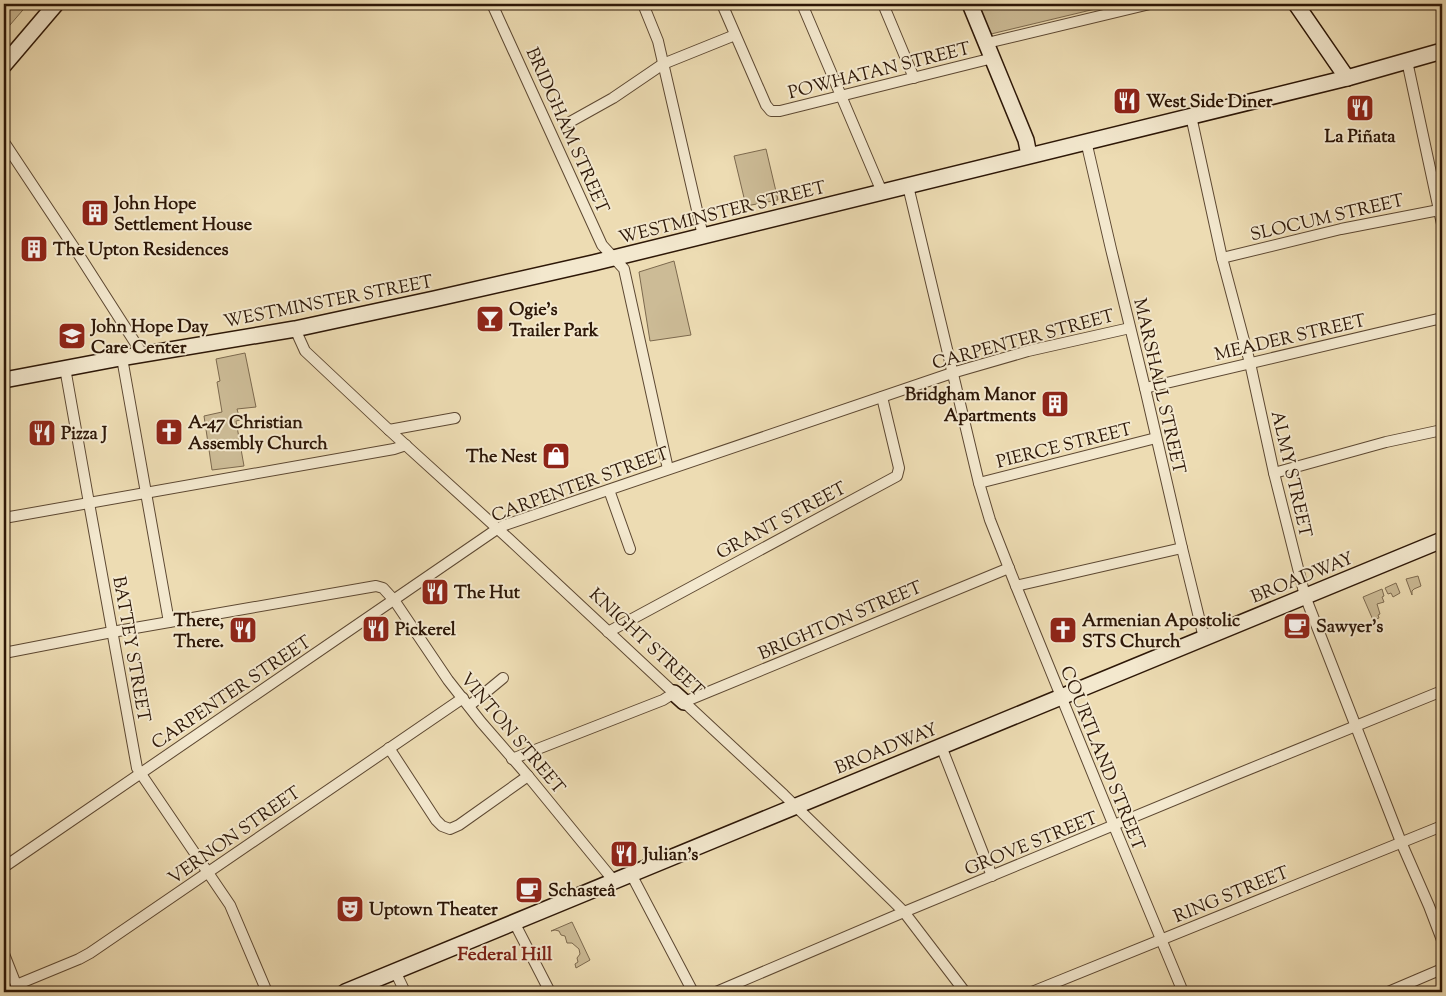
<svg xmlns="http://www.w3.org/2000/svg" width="1446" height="996" viewBox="0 0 1446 996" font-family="'Sorts Mill Goudy',serif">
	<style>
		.green { fill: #ccbb96; stroke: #7c694e }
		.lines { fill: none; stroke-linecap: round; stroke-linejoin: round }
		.street-casing { stroke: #5d4832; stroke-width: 12 }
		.secondary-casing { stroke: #2d1707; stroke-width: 18 }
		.street { stroke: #f3e8ce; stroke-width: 10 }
		.secondary { stroke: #f3e8ce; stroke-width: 15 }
		.labels { text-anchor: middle; stroke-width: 4; stroke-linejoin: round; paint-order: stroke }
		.street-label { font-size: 18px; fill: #2d1707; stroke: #f3e8ce }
		.poi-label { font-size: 18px; font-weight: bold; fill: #2d1707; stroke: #f3e8ce; text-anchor: start }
		.neighbourhood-label { font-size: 19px; font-weight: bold; fill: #7a1f14; stroke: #f3e8ce }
	</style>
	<rect width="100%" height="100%" fill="#eddcb3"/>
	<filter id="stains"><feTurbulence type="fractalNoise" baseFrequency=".004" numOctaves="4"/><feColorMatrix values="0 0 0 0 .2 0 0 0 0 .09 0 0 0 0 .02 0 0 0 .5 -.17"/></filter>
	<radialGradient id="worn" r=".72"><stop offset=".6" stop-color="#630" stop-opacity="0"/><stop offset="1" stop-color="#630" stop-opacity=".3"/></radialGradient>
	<g class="green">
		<path d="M4 4H28L4 32Z"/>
		<path d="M978 4H1116L991 34Z"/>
		<path d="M766 149 778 200 746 206 734 156Z"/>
		<path d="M674 261 691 335 650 341 639 272Z"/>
		<path d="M245 353 256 407 237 409 240 420 236 421 244 466 212 470 204 416 222 412 217 382 220 381 216 359Z"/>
		<path d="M1418 576 1421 586 1414 589 1412 591V595L1406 579Z"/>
		<path d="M1396 583 1400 593 1393 597 1391 593 1388 594 1385 588Z"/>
		<path d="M1382 589 1384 596 1382 597 1384 602 1377 604 1380 614 1378 615 1379 618 1373 620 1363 597Z"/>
		<path d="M572 922 590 960 576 968 575 964 578 962 577 958 580 954 579 949 572 943H567L565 936 561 935 559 931 555 930 551 931Z"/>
	</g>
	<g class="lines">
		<defs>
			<g id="street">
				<path d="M492 4 602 245 624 269 668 469"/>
				<path d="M643 4 658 41 703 236"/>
				<path d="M722 4 766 105 771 111H780L993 58"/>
				<path d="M802 4 882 192"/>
				<path d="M883 4 914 78"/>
				<path d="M987 43 1150 4"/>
				<path d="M1407 61 1442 224"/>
				<path d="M1191 116 1222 258 1250 363 1274 473 1305 596 1401 842 1429 906 1442 940"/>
				<path d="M570 122 613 98 663 64 735 35"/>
				<path d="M1086 141 1111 249 1145 388 1182 548 1204 638"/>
				<path d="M4 142 79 255 143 355"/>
				<path d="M908 186 979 483 990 520 1016 586 1114 826 1183 992"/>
				<path d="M1222 258 1341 229 1439 210"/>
				<path d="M295 329 305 351 389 430 509 539 674 693 663 700 512 759"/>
				<path d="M122 358 169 622"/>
				<path d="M65 368 89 503 137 768 230 905 267 992"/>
				<path d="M1145 388 1442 318"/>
				<path d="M389 430 455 418"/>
				<path d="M1274 473 1386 442 1442 430"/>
				<path d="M979 483 1156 438"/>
				<path d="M609 490 630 549"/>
				<path d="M4 518 394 449 406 445"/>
				<path d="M1016 586 1182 548"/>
				<path d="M608 632 897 476 899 468 882 397"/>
				<path d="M4 653 112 632 376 586 383 588 394 600 448 680 481 722 528 776 614 881"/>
				<path d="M469 706 503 678"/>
				<path d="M941 746 992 876"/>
				<path d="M389 748 436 820 442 826 450 829 459 825 528 776"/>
				<path d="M4 867 497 529 505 525 952 373 1028 351 1130 328"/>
				<path d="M631 874 693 992"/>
				<path d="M514 922 550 992"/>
				<path d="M4 954 19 992"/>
				<path d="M395 971 405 992"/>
				<path d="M16 985 79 959 90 953 463 698"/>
				<path d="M716 992 904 912 1230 777 1442 691"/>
				<path d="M965 992 904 912 894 902 784 795 684 702 1009 568"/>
				<path d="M1032 992 1442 826"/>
				<path d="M1388 992 1442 969"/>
			</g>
			<g id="secondary">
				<path d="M970 4 1026 140 1029 155"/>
				<path d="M1296 4 1347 78"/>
				<path d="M4 65 56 4"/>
				<path d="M4 380 115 359 295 329 434 299 593 263 1347 78 1442 51"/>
				<path d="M674 693 684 702"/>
				<path d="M345 992 1442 540"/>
			</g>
		</defs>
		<use href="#street" class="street-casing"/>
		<use href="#secondary" class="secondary-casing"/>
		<use href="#street" class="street"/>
		<use href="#secondary" class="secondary"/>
	</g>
	<defs>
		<symbol id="restaurant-square" viewBox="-11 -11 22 22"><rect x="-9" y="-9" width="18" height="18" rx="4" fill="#8f2418" stroke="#f3e8ce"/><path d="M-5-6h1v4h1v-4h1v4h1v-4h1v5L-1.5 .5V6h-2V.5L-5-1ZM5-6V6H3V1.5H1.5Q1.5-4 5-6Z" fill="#fff"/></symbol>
		<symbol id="building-square" viewBox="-11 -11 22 22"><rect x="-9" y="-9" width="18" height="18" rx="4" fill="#8f2418" stroke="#f3e8ce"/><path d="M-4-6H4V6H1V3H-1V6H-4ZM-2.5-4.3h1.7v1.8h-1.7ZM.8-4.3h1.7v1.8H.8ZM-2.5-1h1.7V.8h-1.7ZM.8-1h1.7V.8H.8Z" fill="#fff"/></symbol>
		<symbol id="bar-square" viewBox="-11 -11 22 22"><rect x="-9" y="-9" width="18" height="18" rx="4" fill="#8f2418" stroke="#f3e8ce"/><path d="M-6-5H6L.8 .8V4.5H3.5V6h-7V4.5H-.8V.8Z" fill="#fff"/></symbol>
		<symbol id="school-square" viewBox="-11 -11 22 22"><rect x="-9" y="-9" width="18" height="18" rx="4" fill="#8f2418" stroke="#f3e8ce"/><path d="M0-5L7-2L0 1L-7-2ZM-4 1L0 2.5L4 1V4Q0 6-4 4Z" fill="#fff"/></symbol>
		<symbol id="church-square" viewBox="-11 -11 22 22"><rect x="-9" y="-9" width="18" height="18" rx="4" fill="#8f2418" stroke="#f3e8ce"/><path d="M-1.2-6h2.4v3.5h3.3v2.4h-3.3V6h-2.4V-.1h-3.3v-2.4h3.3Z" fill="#fff"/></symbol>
		<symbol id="shop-square" viewBox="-11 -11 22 22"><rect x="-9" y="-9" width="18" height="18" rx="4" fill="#8f2418" stroke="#f3e8ce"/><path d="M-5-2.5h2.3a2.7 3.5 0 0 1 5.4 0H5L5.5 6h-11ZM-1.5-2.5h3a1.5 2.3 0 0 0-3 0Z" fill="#fff"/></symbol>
		<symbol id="cafe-square" viewBox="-11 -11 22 22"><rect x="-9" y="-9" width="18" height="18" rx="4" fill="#8f2418" stroke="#f3e8ce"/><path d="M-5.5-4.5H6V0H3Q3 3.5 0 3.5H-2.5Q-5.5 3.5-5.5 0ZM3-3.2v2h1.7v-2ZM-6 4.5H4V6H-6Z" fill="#fff"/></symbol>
		<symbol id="theatre-square" viewBox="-11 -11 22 22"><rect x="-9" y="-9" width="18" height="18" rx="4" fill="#8f2418" stroke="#f3e8ce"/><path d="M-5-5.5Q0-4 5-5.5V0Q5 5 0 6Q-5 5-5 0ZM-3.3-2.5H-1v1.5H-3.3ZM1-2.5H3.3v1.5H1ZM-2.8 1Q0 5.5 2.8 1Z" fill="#fff"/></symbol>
	</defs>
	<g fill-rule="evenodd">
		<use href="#restaurant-square" x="1111" y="85" width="32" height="32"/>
		<use href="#restaurant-square" x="1344" y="92" width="32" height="32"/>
		<use href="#building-square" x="79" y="197" width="32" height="32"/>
		<use href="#building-square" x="18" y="233" width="32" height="32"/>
		<use href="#bar-square" x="474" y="303" width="32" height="32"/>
		<use href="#school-square" x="56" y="320" width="32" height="32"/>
		<use href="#building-square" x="1039" y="388" width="32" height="32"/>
		<use href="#church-square" x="153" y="416" width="32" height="32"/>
		<use href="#restaurant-square" x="26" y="417" width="32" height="32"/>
		<use href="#shop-square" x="540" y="440" width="32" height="32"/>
		<use href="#restaurant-square" x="419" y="576" width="32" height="32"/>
		<use href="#cafe-square" x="1281" y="610" width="32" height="32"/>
		<use href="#restaurant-square" x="360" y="613" width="32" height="32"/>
		<use href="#restaurant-square" x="227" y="614" width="32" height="32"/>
		<use href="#church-square" x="1047" y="614" width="32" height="32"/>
		<use href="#restaurant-square" x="608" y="838" width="32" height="32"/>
		<use href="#cafe-square" x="513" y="874" width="32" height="32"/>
		<use href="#theatre-square" x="334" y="893" width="32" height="32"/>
	</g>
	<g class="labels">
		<g class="street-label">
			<text transform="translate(879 70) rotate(-14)" y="6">POWHATAN STREET</text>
			<text transform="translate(568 130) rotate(66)" y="6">BRIDGHAM STREET</text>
			<text transform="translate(722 212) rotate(-14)" y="6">WESTMINSTER STREET</text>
			<text transform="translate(1327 217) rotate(-13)" y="6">SLOCUM STREET</text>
			<text transform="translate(328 301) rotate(-11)" y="6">WESTMINSTER STREET</text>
			<text transform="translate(1290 337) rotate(-13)" y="6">MEADER STREET</text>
			<text transform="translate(1023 339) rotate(-15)" y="6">CARPENTER STREET</text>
			<text transform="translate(1160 386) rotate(77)" y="6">MARSHALL STREET</text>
			<text transform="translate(1064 445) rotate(-14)" y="6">PIERCE STREET</text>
			<text transform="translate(1292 474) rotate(77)" y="6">ALMY STREET</text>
			<text transform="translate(580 484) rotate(-20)" y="6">CARPENTER STREET</text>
			<text transform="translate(781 520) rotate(-28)" y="6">GRANT STREET</text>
			<text transform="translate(1302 577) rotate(-22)" y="6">BROADWAY</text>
			<text transform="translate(840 620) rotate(-23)" y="6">BRIGHTON STREET</text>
			<text transform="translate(647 642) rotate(43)" y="6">KNIGHT STREET</text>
			<text transform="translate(132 649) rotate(80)" y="6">BATTEY STREET</text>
			<text transform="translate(231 692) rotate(-34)" y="6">CARPENTER STREET</text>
			<text transform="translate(513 733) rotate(50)" y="6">VINTON STREET</text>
			<text transform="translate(886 748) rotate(-22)" y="6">BROADWAY</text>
			<text transform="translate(1103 758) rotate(68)" y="6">COURTLAND STREET</text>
			<text transform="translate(234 835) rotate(-35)" y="6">VERNON STREET</text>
			<text transform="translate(1031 843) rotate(-22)" y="6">GROVE STREET</text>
			<text transform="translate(1231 894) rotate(-22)" y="6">RING STREET</text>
		</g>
		<g class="poi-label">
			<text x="1146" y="107">West Side Diner</text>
			<text x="1360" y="142" text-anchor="middle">La Piñata</text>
			<text x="114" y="209">John Hope<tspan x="114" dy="21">Settlement House</tspan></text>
			<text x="53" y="255">The Upton Residences</text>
			<text x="509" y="315">Ogie’s<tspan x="509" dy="21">Trailer Park</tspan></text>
			<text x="91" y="332">John Hope Day<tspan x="91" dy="21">Care Center</tspan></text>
			<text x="1036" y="400" text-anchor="end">Bridgham Manor<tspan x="1036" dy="21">Apartments</tspan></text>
			<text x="188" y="428">A-47 Christian<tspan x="188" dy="21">Assembly Church</tspan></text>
			<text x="61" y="439">Pizza J</text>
			<text x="537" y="462" text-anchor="end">The Nest</text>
			<text x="454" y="598">The Hut</text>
			<text x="224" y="626" text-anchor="end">There,<tspan x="224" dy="21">There.</tspan></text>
			<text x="1082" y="626">Armenian Apostolic<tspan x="1082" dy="21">STS Church</tspan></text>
			<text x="1316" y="632">Sawyer’s</text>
			<text x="395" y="635">Pickerel</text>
			<text x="643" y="860">Julian’s</text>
			<text x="548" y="896">Schasteâ</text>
			<text x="369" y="915">Uptown Theater</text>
		</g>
		<g class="neighbourhood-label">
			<text x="505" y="960">Federal Hill</text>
		</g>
	</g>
	<rect width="1446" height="996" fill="none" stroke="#eddcb3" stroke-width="20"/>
	<rect x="5" y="5" width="1436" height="986" fill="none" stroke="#2d1707" stroke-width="2.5"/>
	<rect x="10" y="10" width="1426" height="976" fill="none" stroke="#2d1707"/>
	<rect width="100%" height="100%" filter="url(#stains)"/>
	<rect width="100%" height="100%" fill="url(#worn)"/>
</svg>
